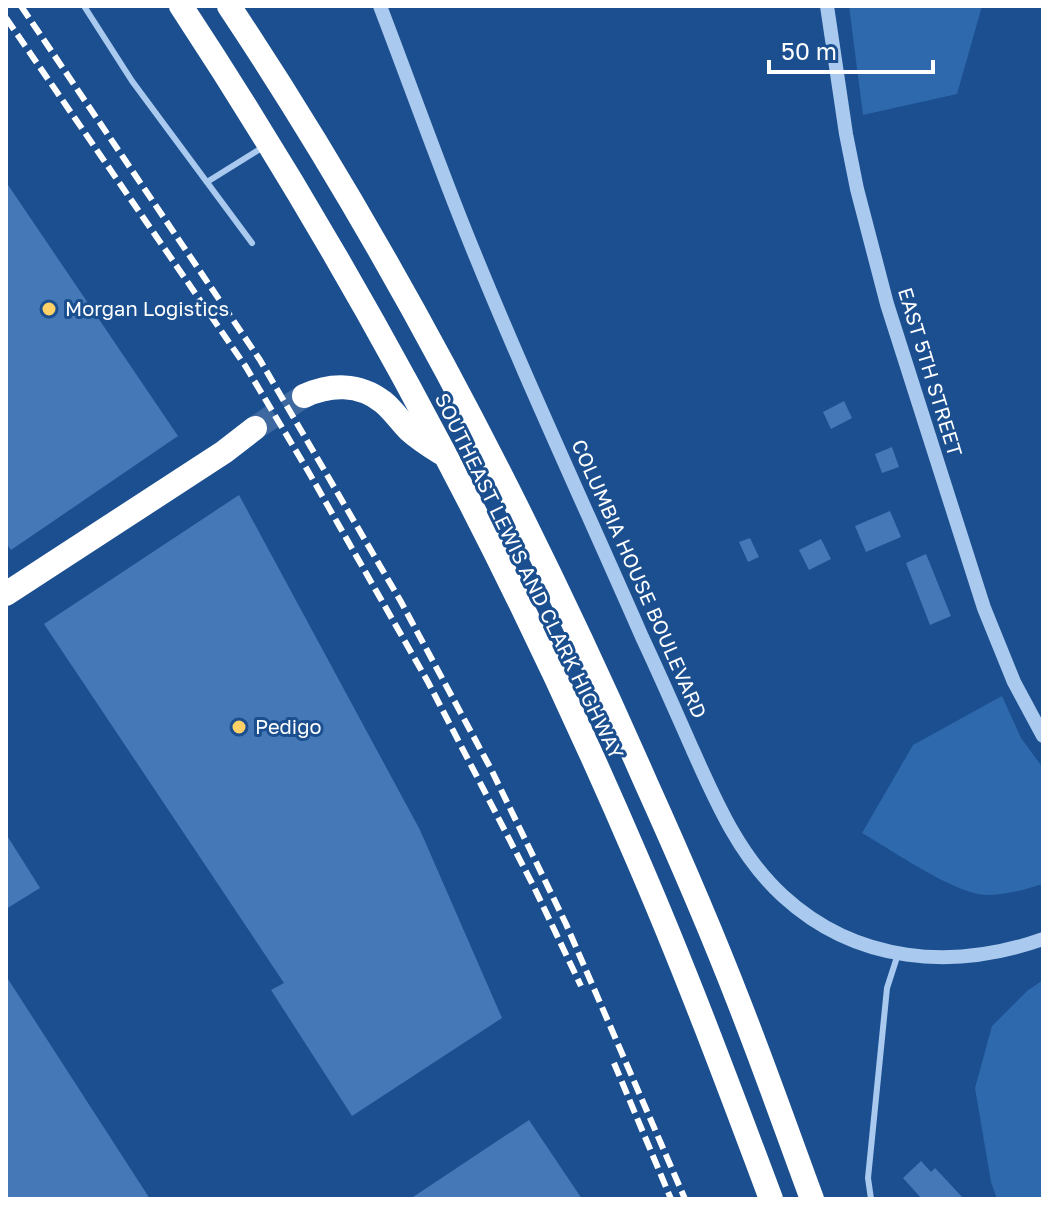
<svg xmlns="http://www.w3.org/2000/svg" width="1049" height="1205" viewBox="0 0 1049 1205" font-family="'Golos Text',sans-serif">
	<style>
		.green { fill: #2e69ad }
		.building { fill: #4478b7 }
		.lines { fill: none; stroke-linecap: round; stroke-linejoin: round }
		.motorway-tunnel { stroke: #3d69a0; stroke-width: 24; stroke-dasharray: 24 12; stroke-linecap: butt }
		.service { stroke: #a9c9ee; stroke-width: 6 }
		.tertiary { stroke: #a9c9ee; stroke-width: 14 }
		.motorway { stroke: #fff; stroke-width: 24 }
		.rail { stroke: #fff; stroke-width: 6; stroke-dasharray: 14 6; stroke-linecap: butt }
		.poi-dot { fill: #ffd166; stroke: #1b4f8f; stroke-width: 3 }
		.labels { text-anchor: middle; stroke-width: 6; stroke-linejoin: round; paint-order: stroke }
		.poi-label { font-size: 20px; fill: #fff; stroke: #1b4f8f; text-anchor: start }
		.street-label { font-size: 20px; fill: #fff; stroke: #1b4f8f }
	</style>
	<rect width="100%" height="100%" fill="#1b4f8f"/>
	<g class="green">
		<path d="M849 6H982L957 94 863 115Z"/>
		<path d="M1002 696 1021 738 1043 768V884C1024 890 1006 895 987 895 954 894 892 850 862 833L913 745Z"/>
		<path d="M1043 980V1199H997L991 1182 975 1088 992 1026 1027 991Z"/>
	</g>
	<g class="building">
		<path d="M6 182 178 436 11 550 6 543Z"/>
		<path d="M844 401 852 418 831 429 823 412Z"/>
		<path d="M892 447 899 467 882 473 875 454Z"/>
		<path d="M239 495 420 830 502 1018 352 1116 271 990 284 983 44 624Z"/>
		<path d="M890 511 901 537 866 552 855 526Z"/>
		<path d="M750 538 759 557 748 562 739 542Z"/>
		<path d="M821 539 831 559 809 570 799 550Z"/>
		<path d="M926 554 951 616 930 625 906 563Z"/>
		<path d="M6 834 40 888 6 909Z"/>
		<path d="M6 976 150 1199H6Z"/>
		<path d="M529 1120 582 1199H410Z"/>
		<path d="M921 1161 931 1172 935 1168 964 1199H922L903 1178Z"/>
	</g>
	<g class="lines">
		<path class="motorway-tunnel" d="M255 428 304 396"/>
		<g class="service">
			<path d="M84 6 132 81 252 243"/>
			<path d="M207 182 265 146"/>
			<path d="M871 1199 868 1178 887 988 898 954"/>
		</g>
		<g class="tertiary">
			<path d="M380 6C408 79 434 152 463 225 518 363 582 500 642 637 659 673 675 710 691 746 715 800 739 856 783 896 856 963 953 971 1043 939"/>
			<path d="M827 6 846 134 857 189 887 304 984 608 1014 682 1043 736"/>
		</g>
		<g class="motorway">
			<path d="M181 6C358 275 509 560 636 856 685 969 728 1084 771 1199"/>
			<path d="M229 6C392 251 528 514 646 783 679 856 711 930 740 1005 765 1069 788 1134 812 1199"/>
			<path d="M304 396C330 384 359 383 383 402 393 410 400 421 409 430 419 439 430 446 441 453"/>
			<path d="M6 594 224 452 255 428"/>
		</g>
		<g class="rail">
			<path d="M21 6 260 360 400 600 491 769 566 924 685 1199"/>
			<path d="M6 18 246 367 308 471 428 682 533 885 581 986"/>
			<path d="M614 1063 671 1199"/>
		</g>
	</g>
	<g class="poi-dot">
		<circle cx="49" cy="309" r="8"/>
		<circle cx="239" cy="727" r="8"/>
	</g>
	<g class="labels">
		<g class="poi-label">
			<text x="65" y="316">Morgan Logistics</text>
			<text x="255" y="734">Pedigo</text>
		</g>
		<g class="street-label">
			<text transform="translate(930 372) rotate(73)" y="7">EAST 5TH STREET</text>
			<text transform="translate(529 576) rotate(64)" y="7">SOUTHEAST LEWIS AND CLARK HIGHWAY</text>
			<text transform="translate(639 579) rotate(66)" y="7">COLUMBIA HOUSE BOULEVARD</text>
		</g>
	</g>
	<rect width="1049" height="1205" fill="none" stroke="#ffffff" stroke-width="16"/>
	<path d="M769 60v12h164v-12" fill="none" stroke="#ffffff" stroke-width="4"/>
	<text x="781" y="60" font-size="24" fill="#ffffff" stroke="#1b4f8f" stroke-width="6" paint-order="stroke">50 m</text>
</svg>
